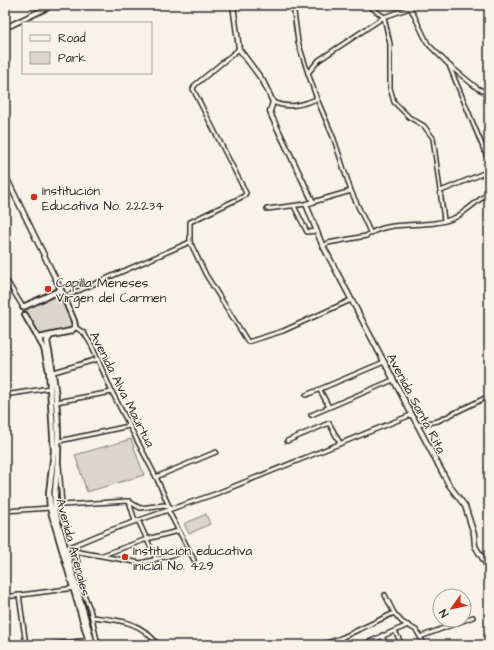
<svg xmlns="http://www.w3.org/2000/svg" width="494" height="650" viewBox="0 0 494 650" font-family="'Architects Daughter',sans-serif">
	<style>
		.green { fill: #dad6cc; stroke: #82807c }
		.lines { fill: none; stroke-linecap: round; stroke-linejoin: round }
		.minor-casing { stroke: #2b2b2b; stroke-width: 6 }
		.tertiary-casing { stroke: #2b2b2b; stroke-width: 7 }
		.secondary-casing { stroke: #2b2b2b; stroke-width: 8 }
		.minor { stroke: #f7f3e8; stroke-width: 3 }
		.tertiary { stroke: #f7f3e8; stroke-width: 4 }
		.secondary { stroke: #f7f3e8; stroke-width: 4.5 }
		.poi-dot { fill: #c8321e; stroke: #f7f3e8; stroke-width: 1.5 }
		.labels { text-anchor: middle; stroke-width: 3; stroke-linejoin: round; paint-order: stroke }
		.poi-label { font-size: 13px; fill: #2b2b2b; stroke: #f7f3e8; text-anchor: start }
		.street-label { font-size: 13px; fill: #2b2b2b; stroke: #f7f3e8 }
	</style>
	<rect width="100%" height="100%" fill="#f7f3e8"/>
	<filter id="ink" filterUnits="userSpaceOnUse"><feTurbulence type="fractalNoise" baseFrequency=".025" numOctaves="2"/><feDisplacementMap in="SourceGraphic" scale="8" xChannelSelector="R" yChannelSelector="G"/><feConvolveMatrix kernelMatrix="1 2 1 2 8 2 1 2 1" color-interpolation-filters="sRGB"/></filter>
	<g filter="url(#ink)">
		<g class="green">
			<path d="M60 294 72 322 71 328 40 335 26 312 30 307Z"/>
			<path d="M131 439 144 475 87 492 75 455Z"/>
			<path d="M206 514 210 524 189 534 184 524Z"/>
		</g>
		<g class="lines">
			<defs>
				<g id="minor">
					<path d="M293 5 298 42 308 73 317 99 334 139 351 191 370 232"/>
					<path d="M368 5 384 17 390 44V88L394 102 409 117 424 126 433 138 444 220"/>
					<path d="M409 5 428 44 449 65 489 162"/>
					<path d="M239 49 195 85 193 89 246 193 244 196 190 222V242L206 275 248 342 283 331 351 300"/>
					<path d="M450 66 477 88 489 94"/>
					<path d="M308 73 319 60 384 17 410 8"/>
					<path d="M273 102C288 109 301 105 317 99"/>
					<path d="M483 148 489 141"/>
					<path d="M441 191 489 171"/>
					<path d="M313 202 351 191"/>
					<path d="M294 206 307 232 317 231"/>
					<path d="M267 209 306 204"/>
					<path d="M323 246 328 243 366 236C391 218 426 230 454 218 463 214 480 199 489 192"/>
					<path d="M5 278 23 307"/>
					<path d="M64 297 190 242"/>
					<path d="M75 327 84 333 92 346 112 392 156 477 169 506"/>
					<path d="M54 372 98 359"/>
					<path d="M320 390 329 407"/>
					<path d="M5 395 50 388"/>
					<path d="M306 395 384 362"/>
					<path d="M56 402 112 392"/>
					<path d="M311 415 393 380"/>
					<path d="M417 425 438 421 489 396"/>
					<path d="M59 441 129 426"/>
					<path d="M287 441 329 423 340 443"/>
					<path d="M59 465 62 505"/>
					<path d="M156 477 216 452"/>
					<path d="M129 501 135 521"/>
					<path d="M168 510 194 560"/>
					<path d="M5 511 50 508 62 505 128 501 140 508 164 505 174 508 215 494 411 415"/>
					<path d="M138 520 156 559"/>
					<path d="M73 546 75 550 79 552 141 563 188 551"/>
					<path d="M65 549 108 531 174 508"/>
					<path d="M75 550 79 568 81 587 90 609 98 645"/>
					<path d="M103 555 147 539 178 531"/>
					<path d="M19 595 26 645"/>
					<path d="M385 595 394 613 402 622 416 630 425 645"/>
					<path d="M5 597 75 588"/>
					<path d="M92 617C119 620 141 621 158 645"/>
					<path d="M395 631 402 645"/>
					<path d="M382 635 386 645"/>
					<path d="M420 637 473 617"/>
					<path d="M341 638 344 645"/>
					<path d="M48 645 88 640"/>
					<path d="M321 645 341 638 394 613"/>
					<path d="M362 645 408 625"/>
				</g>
				<g id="tertiary">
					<path d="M233 5 239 49 263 81 273 102 270 111 272 117 313 202 306 204 321 242 449 485 465 506 474 534 475 546 489 569"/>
					<path d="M5 28 53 5"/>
					<path d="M5 175 61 290"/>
				</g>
				<g id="secondary">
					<path d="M23 307 61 290 74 321 75 327 71 331 39 338"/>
					<path d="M25 315 44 348 49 371 54 451 49 493 50 508 90 645"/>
					<path d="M50 336 47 341C55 378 59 416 58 454 58 474 53 493 55 512L93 645"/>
				</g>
			</defs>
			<use href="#minor" class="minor-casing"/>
			<use href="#tertiary" class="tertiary-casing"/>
			<use href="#secondary" class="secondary-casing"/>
			<use href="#minor" class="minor"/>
			<use href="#tertiary" class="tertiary"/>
			<use href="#secondary" class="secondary"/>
		</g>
	</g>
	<g class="poi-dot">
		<circle cx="34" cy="197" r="4"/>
		<circle cx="48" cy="289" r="4"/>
		<circle cx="125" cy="557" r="4"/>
	</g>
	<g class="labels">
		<g class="poi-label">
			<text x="42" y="195">Institución<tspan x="42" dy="15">Educativa No. 22234</tspan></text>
			<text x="56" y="287">Capilla Meneses<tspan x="56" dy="15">Virgen del Carmen</tspan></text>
			<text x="133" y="555">Institución educativa<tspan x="133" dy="15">inicial No. 429</tspan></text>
		</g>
		<g class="street-label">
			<text transform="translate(123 389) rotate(63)" y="5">Avenida Alva Maúrtua</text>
			<text transform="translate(417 403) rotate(62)" y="5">Avenida Santa Rita</text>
			<text transform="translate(74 547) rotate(75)" y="5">Avenida Arenales</text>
		</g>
	</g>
	<rect width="494" height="650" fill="none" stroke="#f7f3e8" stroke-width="20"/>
	<rect x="10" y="10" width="474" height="630" fill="none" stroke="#2b2b2b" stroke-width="1.5" filter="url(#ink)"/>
	<rect x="22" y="22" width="130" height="52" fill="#f7f3e8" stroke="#a5a39c"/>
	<rect x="30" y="35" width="20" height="6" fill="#f7f3e8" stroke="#a5a39c"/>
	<text x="58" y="42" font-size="12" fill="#2b2b2b">Road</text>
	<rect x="30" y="52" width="20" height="12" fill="#dad6cc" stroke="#a5a39c"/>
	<text x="58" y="62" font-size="12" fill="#2b2b2b">Park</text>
	<g transform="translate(452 608) rotate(237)"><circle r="19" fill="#f7f3e8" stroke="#a5a39c"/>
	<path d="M0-3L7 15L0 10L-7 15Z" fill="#c8321e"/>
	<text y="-6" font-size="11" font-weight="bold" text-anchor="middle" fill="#2b2b2b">N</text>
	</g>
</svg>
